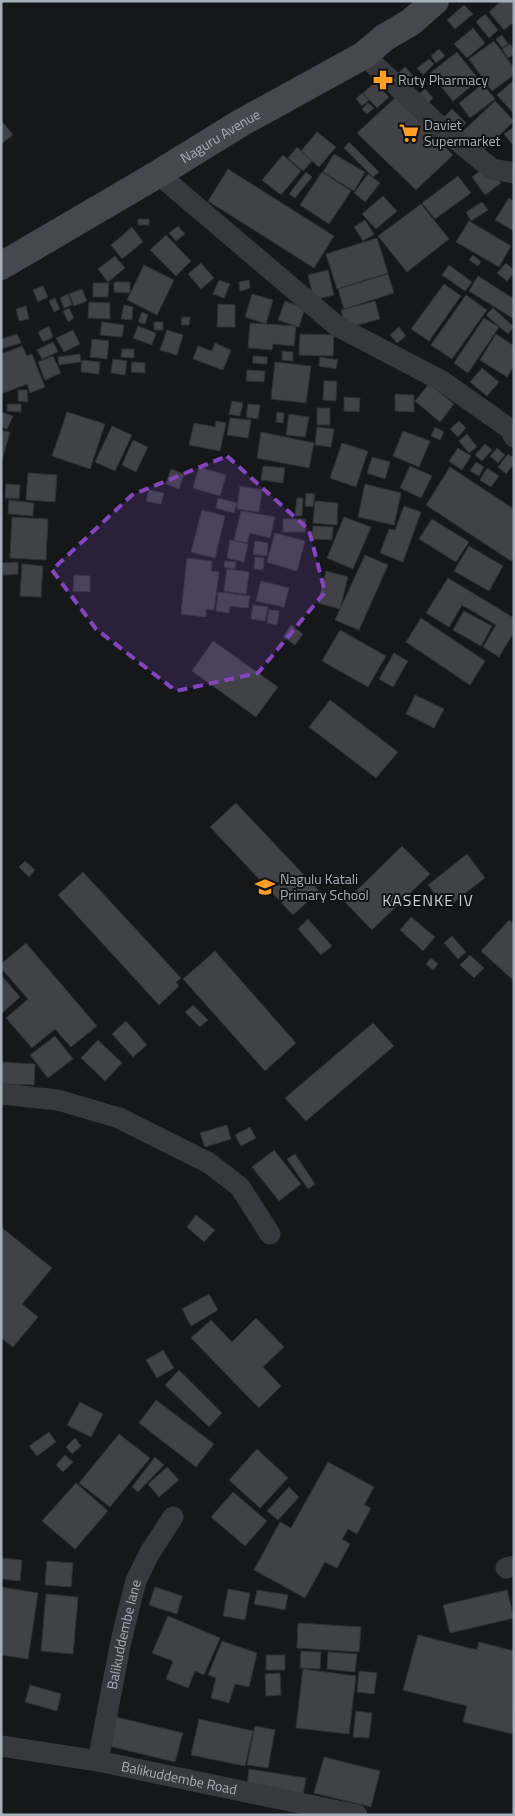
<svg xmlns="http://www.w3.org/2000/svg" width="515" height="1816" viewBox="0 0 515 1816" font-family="'Titillium Web',sans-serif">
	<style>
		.building { fill: #404246; stroke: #303135 }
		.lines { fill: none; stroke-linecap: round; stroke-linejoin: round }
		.street { stroke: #37393e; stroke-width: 21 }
		.secondary { stroke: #45484e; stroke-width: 28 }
		.marked { fill: #8446be; fill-opacity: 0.2; stroke: #8446be; stroke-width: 4; stroke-dasharray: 10 6; stroke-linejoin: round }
		.labels { text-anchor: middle; stroke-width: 4; stroke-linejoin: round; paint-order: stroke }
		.poi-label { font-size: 14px; fill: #a7afb9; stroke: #111214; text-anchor: start }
		.street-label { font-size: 14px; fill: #a7afb9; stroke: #111214 }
		.quarter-label { font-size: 16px; letter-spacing: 1px; fill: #c9cdd5; stroke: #111214 }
	</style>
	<rect width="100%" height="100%" fill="#161719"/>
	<g class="building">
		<path d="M501 1H514V22L504 30 489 12Z"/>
		<path d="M464 5 473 14 455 29 447 20Z"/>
		<path d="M485 14 498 30 489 38 476 22Z"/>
		<path d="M473 28 485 43 467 58 454 44Z"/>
		<path d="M502 35 508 44 502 48 496 39Z"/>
		<path d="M494 41 514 68V75L492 91 469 59Z"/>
		<path d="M510 44 514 49V54L508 58 502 49Z"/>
		<path d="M439 49 445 56 436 63 431 56Z"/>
		<path d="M457 52 479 80 453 101 430 73Z"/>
		<path d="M429 59 434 64 423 75 417 68Z"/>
		<path d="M405 67 417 80 407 89 395 76Z"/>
		<path d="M514 80V114L497 95Z"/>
		<path d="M375 82 389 97 377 108 363 93Z"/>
		<path d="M483 84 495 99 470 118 459 103Z"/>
		<path d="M425 89 433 98 428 103 419 94Z"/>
		<path d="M362 93 369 100 362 106 356 99Z"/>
		<path d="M396 97 453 155 416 190 357 133Z"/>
		<path d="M495 101 514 121 480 154 460 134Z"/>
		<path d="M368 103 374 108 367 114 362 109Z"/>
		<path d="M452 109 466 123 455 134 441 120Z"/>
		<path d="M1 120 13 135 1 144Z"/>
		<path d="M514 127V143L512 144 504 134Z"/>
		<path d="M317 132 336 147 319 167 301 151Z"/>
		<path d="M349 142 379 172 373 177 344 148Z"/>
		<path d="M297 147 312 161 303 171 288 158Z"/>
		<path d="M334 154 365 172 354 191 323 172Z"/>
		<path d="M283 155 301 171 281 195 262 180Z"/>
		<path d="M488 165 501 183 485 195 472 177Z"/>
		<path d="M228 169 334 236 314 268 208 201Z"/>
		<path d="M306 172 312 177 295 198 289 194Z"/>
		<path d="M322 172 351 191 329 224 300 205Z"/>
		<path d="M368 174 380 183 365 202 354 193Z"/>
		<path d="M458 176 471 193 435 219 422 203Z"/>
		<path d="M383 196 397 211 376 229 362 214Z"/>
		<path d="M509 198 514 201V231L495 220Z"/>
		<path d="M482 202 488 210 471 221 466 212Z"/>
		<path d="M421 204 449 239 407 272 378 236Z"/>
		<rect x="138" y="219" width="11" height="6"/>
		<path d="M365 220 374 234 363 241 354 227Z"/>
		<path d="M469 221 511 246 499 267 456 242Z"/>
		<path d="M178 226 185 234 176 241 169 233Z"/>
		<path d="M132 227 143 242 122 259 111 245Z"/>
		<path d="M166 235 191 261 176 276 150 250Z"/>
		<path d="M377 238 388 273 337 289 326 254Z"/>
		<path d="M473 255 481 262 478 266 469 260Z"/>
		<path d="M115 256 125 268 108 282 98 269Z"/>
		<path d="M201 263 214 278 201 289 188 274Z"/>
		<path d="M506 263 514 270V273L507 281 497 273Z"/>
		<path d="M144 265 174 280 157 315 127 300Z"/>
		<path d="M449 265 472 282 465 291 442 275Z"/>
		<path d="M328 270 334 295 314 300 308 275Z"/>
		<path d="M388 274 394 293 344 309 338 289Z"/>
		<path d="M478 276 514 299V319L469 291Z"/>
		<path d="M219 280 230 284 224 298 213 294Z"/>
		<path d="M249 280 250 288 240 291 239 282Z"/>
		<path d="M114 282H130V293L114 292Z"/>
		<path d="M93 283H109L108 297H93Z"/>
		<path d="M444 284 461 296 429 341 411 329Z"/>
		<path d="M43 286 48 297 38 302 33 290Z"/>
		<path d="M82 289 87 301 74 306 69 294Z"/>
		<path d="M68 294 72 305 64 308 60 298Z"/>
		<path d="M252 294 273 300 266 324 245 317Z"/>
		<path d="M466 295 487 310 452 359 431 345Z"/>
		<path d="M55 298 60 309 54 312 49 301Z"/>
		<path d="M285 301 305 308 299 327 278 320Z"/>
		<path d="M375 301 380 319 346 328 341 310Z"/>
		<path d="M89 302 110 303V319L88 318Z"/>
		<path d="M218 304 235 305V327H217Z"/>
		<path d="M124 305 133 307 132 320 121 319Z"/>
		<path d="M26 306 29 319 19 321 16 309Z"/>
		<path d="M69 308 74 318 68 322 63 311Z"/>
		<path d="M493 308 514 327 508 334 486 315Z"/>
		<path d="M142 312 148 315 145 324 138 322Z"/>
		<path d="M182 317H190L189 325H181Z"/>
		<path d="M484 318 499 327 468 373 454 363Z"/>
		<path d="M102 322 124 325 122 337 100 335Z"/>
		<rect x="154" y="322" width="9" height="8"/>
		<path d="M250 323 296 326 294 346 273 344 272 350 248 348Z"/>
		<path d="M49 326 53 337 43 342 38 332Z"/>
		<path d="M138 326 156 333 152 345 133 338Z"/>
		<path d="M399 327 406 336 397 343 390 335Z"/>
		<path d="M73 330 80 344 64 352 56 338Z"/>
		<path d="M167 330 183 335 177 355 160 350Z"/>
		<path d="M17 334 21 343 1 349V339Z"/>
		<path d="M300 334 334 335 333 356 299 355Z"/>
		<path d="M496 334 514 346V366L507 377 480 360Z"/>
		<path d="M92 339 109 341 107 359 90 357Z"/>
		<path d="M53 342 58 352 42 359 37 350Z"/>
		<path d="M215 343 231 350 223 370 193 359 198 346 212 351Z"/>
		<path d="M22 346 27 356 32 354 45 387 30 393 27 384 1 394V354Z"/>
		<path d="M122 349H134V358L121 357Z"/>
		<path d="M282 351 293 352V361L282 360Z"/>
		<path d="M80 354 81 362 59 365 58 357Z"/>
		<path d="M53 356 61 373 45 380 38 362Z"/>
		<path d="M253 356 267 357V364L253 363Z"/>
		<path d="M320 357 338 360 336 369 319 366Z"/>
		<path d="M113 359 127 361 125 375 111 373Z"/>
		<path d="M82 360 100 362 99 374 81 372Z"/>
		<path d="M132 362 145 363V373L131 372Z"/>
		<path d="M275 362 311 366 306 403 271 399Z"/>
		<path d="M482 368 499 382 487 396 470 382Z"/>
		<path d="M247 370 265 371 264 382 246 381Z"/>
		<path d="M324 381H337L336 401 323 400Z"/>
		<path d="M429 384 454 404 440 422 415 401Z"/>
		<path d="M18 390H27L28 402 18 401Z"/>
		<path d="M395 394 414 395V412L395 411Z"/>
		<path d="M344 397 360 398 359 412 344 411Z"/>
		<path d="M232 401 243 403 240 416 229 414Z"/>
		<path d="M7 404H21V412L7 411Z"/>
		<path d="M248 404 260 405 258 419 246 417Z"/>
		<rect x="317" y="408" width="13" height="17"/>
		<path d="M1 412 13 416 7 429 1 427Z"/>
		<path d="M67 412 105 424 90 469 52 456Z"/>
		<path d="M277 412 284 413 283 423 276 422Z"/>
		<path d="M289 414 309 417 305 437 286 435Z"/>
		<path d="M230 418 251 420 248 438 227 435Z"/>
		<path d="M216 421 226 423 220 451 189 445 194 423 215 427Z"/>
		<path d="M459 421 466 428 458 437 450 429Z"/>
		<path d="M112 426 132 435 115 471 95 462Z"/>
		<path d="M317 427 334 429 331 447 315 445Z"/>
		<path d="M435 427 444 432 440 440 431 436Z"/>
		<path d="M1 430 10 432 1 464Z"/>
		<path d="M403 431 430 441 419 467 393 456Z"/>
		<path d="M261 432 314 443 309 468 257 458Z"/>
		<path d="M467 434 477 447 469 453 459 441Z"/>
		<path d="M133 440 148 447 136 472 122 465Z"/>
		<path d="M342 443 368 451 356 487 330 478Z"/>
		<path d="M485 444 492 450 482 461 475 455Z"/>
		<path d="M458 448 471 456 462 470 449 461Z"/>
		<path d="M497 448 505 455 498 463 490 456Z"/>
		<path d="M508 454 514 458V464L506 474 498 467Z"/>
		<path d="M372 457 390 462 385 479 367 473Z"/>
		<path d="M476 462 484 467 479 476 470 471Z"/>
		<path d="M263 466 285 468 283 483 261 480Z"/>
		<path d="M410 466 432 476 421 498 400 488Z"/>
		<path d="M199 467 226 475 220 496 193 488Z"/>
		<path d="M450 467 514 509V556L511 561 426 505Z"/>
		<path d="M487 468 499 476 491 487 480 480Z"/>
		<path d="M171 469 184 474 179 489 166 484Z"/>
		<path d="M28 473 57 475 55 502 26 500Z"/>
		<path d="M6 484 20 485 19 499 5 498Z"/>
		<path d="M365 484 401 493 394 525 358 517Z"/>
		<path d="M240 486 262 490 259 512 237 509Z"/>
		<path d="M149 490 164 493 161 504 146 501Z"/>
		<path d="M306 493 315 494 313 507 305 506Z"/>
		<path d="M218 498 237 503 234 513 216 508Z"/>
		<path d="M297 498H303L302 516H295Z"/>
		<path d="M9 500 34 503 33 516 8 514Z"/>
		<path d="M315 501 338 503 337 525 313 523Z"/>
		<path d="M404 506 421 512 403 562 380 553 389 529 395 530Z"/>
		<path d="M202 510 225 516 215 558 191 552Z"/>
		<path d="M241 511 275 517 270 538 250 533 247 543 234 540Z"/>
		<path d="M12 517 48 519 46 560 10 558Z"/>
		<path d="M344 517 371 527 353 569 327 558Z"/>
		<path d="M283 519H306L305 532H283Z"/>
		<path d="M432 519 469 542 456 562 419 539Z"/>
		<path d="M313 526 333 527 332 540 312 539Z"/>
		<path d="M275 533 305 541 297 571 267 562Z"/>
		<path d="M230 540 248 544 244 562 227 558Z"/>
		<path d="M255 541 268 543 267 556 253 554Z"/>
		<path d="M469 546 503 566 489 591 454 571Z"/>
		<path d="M365 555 388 565 359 630 335 620Z"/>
		<path d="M255 557 264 558 263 570 254 569Z"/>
		<path d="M187 558 212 561 211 571 219 572 214 610 206 609V617L181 614Z"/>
		<path d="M225 561 236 562 235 569 224 567Z"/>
		<path d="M18 562V574L3 575 2 563Z"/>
		<path d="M22 564 43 566 41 597 20 596Z"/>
		<path d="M227 569 249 572 246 594 224 591Z"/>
		<path d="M326 571 348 577 340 609 318 603Z"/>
		<path d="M74 575 90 576V592L73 591Z"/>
		<path d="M448 578 514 618V632L499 657 483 647 496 625 462 605 449 627 426 613Z"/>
		<path d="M261 581 289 588 284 607 256 601Z"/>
		<path d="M218 592 250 596 248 608 230 606 229 613 216 611Z"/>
		<path d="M253 605 268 607 265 621 251 619Z"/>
		<path d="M269 610 279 611 277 625 267 623Z"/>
		<path d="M464 611 492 626 481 646 453 630Z"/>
		<path d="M421 618 485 661 470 685 406 642Z"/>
		<path d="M291 625 303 634 295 645 283 637Z"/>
		<path d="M340 630 386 656 368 687 322 661Z"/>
		<path d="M213 641 278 687 256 717 192 671Z"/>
		<path d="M394 653 408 661 393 687 379 679Z"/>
		<path d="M415 695 444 709 434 728 406 714Z"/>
		<path d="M330 700 398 752 376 778 309 727Z"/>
		<path d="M236 803 319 891 293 915 210 827Z"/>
		<path d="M402 846 430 874 372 930 345 902Z"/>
		<path d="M467 854 485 878 446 908 428 885Z"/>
		<path d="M25 861 35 870 29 877 19 867Z"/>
		<path d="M83 872 181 978 176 982 179 986 159 1005 58 895Z"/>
		<path d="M411 917 435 937 423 951 400 930Z"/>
		<path d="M308 919 332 946 321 955 298 929Z"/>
		<path d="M509 920 514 924V981L481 951Z"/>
		<path d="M452 936 466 952 458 959 444 943Z"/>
		<path d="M26 943 97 1026 71 1047 55 1029 32 1048 6 1018 28 999 1 968V964Z"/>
		<path d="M215 951 296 1043 265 1071 183 979Z"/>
		<path d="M470 955 484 968 474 978 460 965Z"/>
		<path d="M431 958 438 964 433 970 426 964Z"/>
		<path d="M1 975 20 997 1 1014Z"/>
		<path d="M193 1005 208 1020 200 1027 185 1012Z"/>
		<path d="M126 1021 147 1045 133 1057 112 1034Z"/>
		<path d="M373 1023 394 1046 306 1121 285 1098Z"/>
		<path d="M55 1036 73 1059 48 1078 30 1055Z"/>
		<path d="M98 1040 122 1063 105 1081 81 1058Z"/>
		<path d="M1 1062 35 1064 34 1085 1 1084Z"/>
		<path d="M227 1125 231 1139 205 1147 200 1133Z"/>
		<path d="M250 1127 256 1138 241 1146 235 1135Z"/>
		<path d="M274 1150 301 1184 279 1201 252 1167Z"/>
		<path d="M295 1154 315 1184 308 1189 287 1159Z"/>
		<path d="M196 1215 215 1230 204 1242 187 1227Z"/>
		<path d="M1 1227 52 1268 22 1304 38 1317 13 1347 1 1338Z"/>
		<path d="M209 1294 218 1310 191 1326 182 1309Z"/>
		<path d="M256 1318 284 1347 263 1367 281 1386 259 1408 191 1338 211 1320 232 1342Z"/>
		<path d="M163 1350 174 1368 157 1378 146 1360Z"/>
		<path d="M179 1370 222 1413 209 1427 165 1385Z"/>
		<path d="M156 1400 214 1444 196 1467 139 1423Z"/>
		<path d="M80 1402 103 1414 91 1437 67 1425Z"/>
		<path d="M49 1432 56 1442 37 1456 29 1446Z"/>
		<path d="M119 1434 150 1458 110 1507 79 1483Z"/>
		<path d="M75 1438 81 1446 72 1454 66 1447Z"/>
		<path d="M257 1449 288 1478 260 1508 229 1480Z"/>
		<path d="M65 1455 73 1462 63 1472 56 1465Z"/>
		<path d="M155 1457 164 1465 138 1492 132 1487Z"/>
		<path d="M328 1462 374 1487 364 1505 371 1508 357 1534 348 1529 342 1539 350 1544 337 1568 325 1562 305 1598 254 1570 280 1522 291 1528Z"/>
		<path d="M167 1467 179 1480 159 1497 148 1484Z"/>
		<path d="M76 1483 108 1511 75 1549 42 1521Z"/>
		<path d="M289 1487 299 1497 278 1520 267 1511Z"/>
		<path d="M233 1492 267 1521 245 1546 211 1517Z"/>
		<path d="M1 1558 22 1560 20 1581 1 1579Z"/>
		<path d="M47 1561 73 1563 71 1587 45 1585Z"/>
		<path d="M1 1587 38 1593 28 1659 1 1655Z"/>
		<path d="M155 1587 182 1596 177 1614 149 1605Z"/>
		<path d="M228 1589 250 1593 245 1620 223 1616Z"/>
		<path d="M257 1590 288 1595 285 1610 254 1604Z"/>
		<path d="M507 1590 514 1618 450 1633 443 1605Z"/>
		<path d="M46 1594 78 1597 73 1654 41 1651Z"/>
		<path d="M168 1616 220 1638 204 1675 195 1671 188 1688 166 1679 173 1661 152 1653Z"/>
		<path d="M298 1623 361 1627 359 1652 297 1648Z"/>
		<path d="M418 1635 477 1650 479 1642 514 1651 513 1734 463 1722 467 1706 403 1690Z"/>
		<path d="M222 1641 257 1653 249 1687 235 1684 229 1703 211 1698 216 1678 208 1675Z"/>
		<path d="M301 1651 321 1652 320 1669 300 1668Z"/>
		<path d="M328 1652 357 1654 355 1672 327 1669Z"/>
		<rect x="266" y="1655" width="19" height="15"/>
		<path d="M303 1669 356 1676 349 1734 296 1728Z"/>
		<path d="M359 1671 377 1673 374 1694 357 1692Z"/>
		<path d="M280 1673 281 1695 266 1696 265 1674Z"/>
		<path d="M30 1685 61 1694 57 1711 25 1702Z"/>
		<path d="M356 1711 372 1713 369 1738 353 1737Z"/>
		<path d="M116 1717 183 1733 175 1762 109 1746Z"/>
		<path d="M199 1719 253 1731 245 1766 191 1755Z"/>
		<path d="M255 1726 275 1730 268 1768 247 1765Z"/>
		<path d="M324 1757 380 1771 371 1807 314 1793Z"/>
		<path d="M249 1769 306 1778 303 1796 247 1787Z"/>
	</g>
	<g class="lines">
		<g class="street">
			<path d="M364 55 437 124 492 169 514 173"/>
			<path d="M158 174 337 326 442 381 510 429 514 437"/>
			<path d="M1 1094 58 1100 119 1118 209 1163 240 1187 270 1234"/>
			<path d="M506 1568 514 1566"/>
			<path id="s1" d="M1 1746 98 1761 357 1815"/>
			<path id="s2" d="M98 1761 120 1646 131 1600 136 1581 149 1554 173 1517"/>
		</g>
		<path class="secondary" id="s3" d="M1 266 158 174 239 124 364 55 384 38 411 22 435 1"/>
	</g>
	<path class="marked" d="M227 456 309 530 325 592 258 673 176 691 96 629 52 570 132 495Z"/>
	<defs>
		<symbol id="pharmacy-bare" viewBox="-9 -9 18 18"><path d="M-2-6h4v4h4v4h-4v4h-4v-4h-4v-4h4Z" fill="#ff9f28" stroke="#111214" stroke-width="2.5" paint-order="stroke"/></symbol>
		<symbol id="supermarket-bare" viewBox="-9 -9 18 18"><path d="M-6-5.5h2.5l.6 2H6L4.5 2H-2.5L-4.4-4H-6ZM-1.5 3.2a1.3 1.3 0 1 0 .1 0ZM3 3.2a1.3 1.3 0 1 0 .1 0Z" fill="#ff9f28" stroke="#111214" stroke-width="2.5" paint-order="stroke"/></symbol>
		<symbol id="school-bare" viewBox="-9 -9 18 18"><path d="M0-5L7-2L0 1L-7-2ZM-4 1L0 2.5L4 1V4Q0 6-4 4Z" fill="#ff9f28" stroke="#111214" stroke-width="2.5" paint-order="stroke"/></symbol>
	</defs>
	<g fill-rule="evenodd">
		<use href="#pharmacy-bare" x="369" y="66" width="28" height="28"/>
		<use href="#supermarket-bare" x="395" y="119" width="28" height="28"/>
		<use href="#school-bare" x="251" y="873" width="28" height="28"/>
	</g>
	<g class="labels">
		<g class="poi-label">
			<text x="398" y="85">Ruty Pharmacy</text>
			<text x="424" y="130">Daviet<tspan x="424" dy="16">Supermarket</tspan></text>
			<text x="280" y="884">Nagulu Katali<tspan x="280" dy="16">Primary School</tspan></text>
		</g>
		<g class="street-label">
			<text dy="5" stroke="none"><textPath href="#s3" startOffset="255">Naguru Avenue</textPath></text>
			<text dy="5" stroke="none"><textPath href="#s2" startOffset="129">Balikuddembe lane</textPath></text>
			<text dy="5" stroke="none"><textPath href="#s1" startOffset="181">Balikuddembe Road</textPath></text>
		</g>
		<g class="quarter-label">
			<text x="428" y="906">KASENKE IV</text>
		</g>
	</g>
	<rect width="515" height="1816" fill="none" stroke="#a7afb9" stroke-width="5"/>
</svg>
